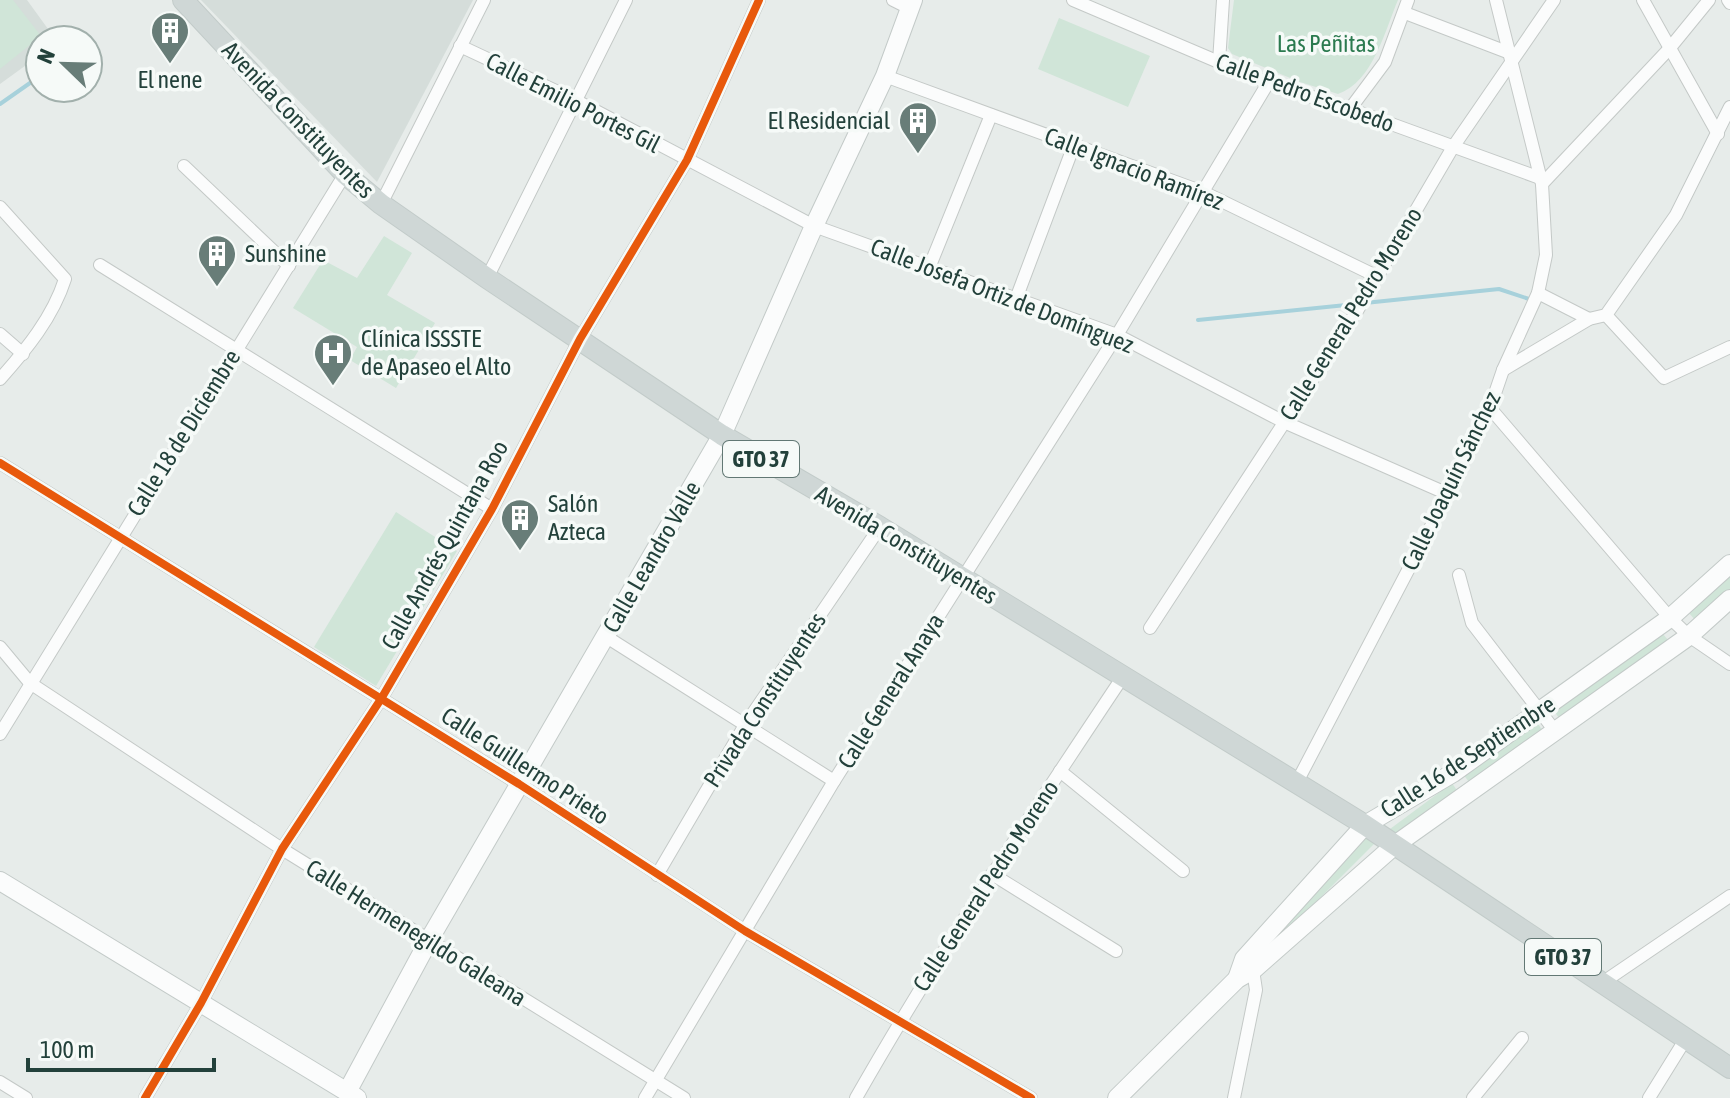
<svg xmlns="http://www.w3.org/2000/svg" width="1730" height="1098" viewBox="0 0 1730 1098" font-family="'Asap Condensed',sans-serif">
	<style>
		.built { fill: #d5ddda }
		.green { fill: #d0e5d8 }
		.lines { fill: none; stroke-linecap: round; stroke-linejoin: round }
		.stream { stroke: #a7d1db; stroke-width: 4 }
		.street-casing { stroke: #c4c9c7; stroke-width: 14 }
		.secondary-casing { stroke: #c3cac8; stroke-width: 20 }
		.primary-casing { stroke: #c2cbc9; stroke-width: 22 }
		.street { stroke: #fbfcfc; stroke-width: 12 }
		.secondary { stroke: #fbfcfc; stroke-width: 18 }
		.primary { stroke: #cfd7d6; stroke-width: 20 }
		.cycleway-casing { stroke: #f6faf8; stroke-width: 13 }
		.cycleway { stroke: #e8590c; stroke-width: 8 }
		.labels { text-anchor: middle; stroke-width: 7; stroke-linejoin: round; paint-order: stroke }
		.shield { fill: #f6faf8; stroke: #627874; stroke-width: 2 }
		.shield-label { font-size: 22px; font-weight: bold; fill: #23413b }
		.park-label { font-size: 24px; fill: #2b7a4f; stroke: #f6faf8 }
		.poi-label { font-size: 24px; fill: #23413b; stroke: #f6faf8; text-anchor: start }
		.street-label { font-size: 24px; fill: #23413b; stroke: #f6faf8 }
	</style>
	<rect width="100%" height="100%" fill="#e7ecea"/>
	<g class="built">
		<path d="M0 0H27L56 40H40V55L0 84Z"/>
		<path d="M201 0H473L377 182Z"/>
	</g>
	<g class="green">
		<path d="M0 0H13L41 36 0 69Z"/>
		<path d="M1234 0H1398C1385 30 1373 82 1338 94L1300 82 1232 54 1228 48Z"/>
		<path d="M1059 18 1150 56 1128 107 1038 69Z"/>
		<path d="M384 236 412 253 387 295 435 323 396 388 350 360 357 347 293 308 323 260 357 278Z"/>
		<path d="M396 512 457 551 376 686 314 647Z"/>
		<path d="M1730 573V591L1697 622 1688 612Z"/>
		<path d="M1661 632 1669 641 1559 718 1554 711Z"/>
		<path d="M1536 721 1543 731 1469 782 1463 774Z"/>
		<path d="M1452 783 1458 792 1397 837 1390 829Z"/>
		<path d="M1366 834 1376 842 1270 948 1267 938Z"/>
	</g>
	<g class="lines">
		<g class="stream">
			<path d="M88 41 89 40"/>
			<path d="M0 104 40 76"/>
			<path d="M1365 303 1499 289 1532 300"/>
			<path d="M1198 320 1356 304"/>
		</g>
		<defs>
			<g id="street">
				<path d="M893 0 909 8"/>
				<path d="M1073 0 1268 83 1350 109 1540 178"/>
				<path d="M1643 0 1718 134"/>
				<path d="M1728 0 1730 3"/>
				<path d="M1405 13 1507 52"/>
				<path d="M460 46 575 100 814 226 1117 335 1284 422 1448 494"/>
				<path d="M1219 62 1223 0"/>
				<path d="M885 76 1203 192 1376 276"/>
				<path d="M1350 109 1385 62 1408 0"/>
				<path d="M184 166 289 266"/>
				<path d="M1542 184 1669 49 1709 0"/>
				<path d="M381 204 484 0"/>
				<path d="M0 207 65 279C53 317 26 350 0 379"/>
				<path d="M100 265 492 509"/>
				<path d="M929 268 991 115"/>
				<path d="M487 278 626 0"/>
				<path d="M1538 293 1589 319"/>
				<path d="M1016 299 1074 145"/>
				<path d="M1606 315 1664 378 1730 347"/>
				<path d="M0 334 23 354"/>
				<path d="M1503 370 1589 319 1606 315 1676 215 1730 107"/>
				<path d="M1490 408 1670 618 1689 636 1730 664"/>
				<path d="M0 463 519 784 745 931 1031 1098"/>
				<path d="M1459 575 1472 623 1555 731"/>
				<path d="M1150 628 1357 311 1453 147 1554 0"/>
				<path d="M605 636 834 781"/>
				<path d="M0 647 30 683 282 849 684 1098"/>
				<path d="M0 734 345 174"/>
				<path d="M1060 771 1183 871"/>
				<path d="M1297 782 1448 494 1490 408 1503 370 1538 293 1546 255 1542 184 1496 0"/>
				<path d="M992 874 1116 951"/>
				<path d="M657 875 745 725 880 527"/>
				<path d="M1602 983 1730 896"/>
				<path d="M0 1082 26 1098"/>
				<path d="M145 1098 201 1003 282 849 381 699 492 509 580 339 687 160 759 0"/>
				<path d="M645 1098 834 781 1117 335 1268 83"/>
				<path d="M856 1098C938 954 1030 816 1122 678"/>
				<path d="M1234 1098 1256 990 1253 970 1249 965"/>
				<path d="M1473 1098 1522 1038"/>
				<path d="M1649 1098 1685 1040"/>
			</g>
			<g id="secondary">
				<path d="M0 881 357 1098"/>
				<path d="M1237 979 1244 959 1365 825 1453 773 1541 710 1670 618 1730 564"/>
				<path d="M347 1092 429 940 722 435 814 226 885 76 913 0"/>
				<path d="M1117 1098 1237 979 1253 970 1395 845 1689 636 1730 599"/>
			</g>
			<path id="primary" d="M183 0 345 174 381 204 487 278 722 435 880 527 1365 825 1730 1068"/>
		</defs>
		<use href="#street" class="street-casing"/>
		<use href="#secondary" class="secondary-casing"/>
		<use href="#primary" class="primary-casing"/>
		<use href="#street" class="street"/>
		<use href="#secondary" class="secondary"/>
		<use href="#primary" class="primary"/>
		<defs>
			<g id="cycleway">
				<path d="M0 463 519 784 745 931 1031 1098"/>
				<path d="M145 1098 201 1003 282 849 381 699 492 509 580 339 687 160 759 0"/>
			</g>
		</defs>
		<use href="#cycleway" class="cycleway-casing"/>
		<use href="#cycleway" class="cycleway"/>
	</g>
	<defs>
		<symbol id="building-pin" viewBox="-11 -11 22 30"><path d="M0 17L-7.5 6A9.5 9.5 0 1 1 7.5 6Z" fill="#687d78" stroke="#f6faf8"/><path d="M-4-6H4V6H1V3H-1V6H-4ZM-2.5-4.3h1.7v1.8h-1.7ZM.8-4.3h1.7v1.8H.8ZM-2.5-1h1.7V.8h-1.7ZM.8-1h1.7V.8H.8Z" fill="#fff"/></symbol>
		<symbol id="hospital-pin" viewBox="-11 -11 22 30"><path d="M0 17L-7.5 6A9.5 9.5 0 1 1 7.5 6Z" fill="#687d78" stroke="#f6faf8"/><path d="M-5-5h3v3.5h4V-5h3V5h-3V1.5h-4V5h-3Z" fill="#fff"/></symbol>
	</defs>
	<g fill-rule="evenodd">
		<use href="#building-pin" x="148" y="9" width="44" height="60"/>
		<use href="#building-pin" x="896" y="99" width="44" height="60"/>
		<use href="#building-pin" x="195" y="232" width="44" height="60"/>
		<use href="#hospital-pin" x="311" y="331" width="44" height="60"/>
		<use href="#building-pin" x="498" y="496" width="44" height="60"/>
	</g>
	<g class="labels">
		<g class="shield">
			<rect x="723" y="441" width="76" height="36" rx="6"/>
			<rect x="1525" y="939" width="76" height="36" rx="6"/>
		</g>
		<g class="shield-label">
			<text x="761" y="467">GTO 37</text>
			<text x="1563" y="965">GTO 37</text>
		</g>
		<g class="park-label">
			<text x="1326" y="52">Las Peñitas</text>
		</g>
		<g class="poi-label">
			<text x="170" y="88" text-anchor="middle">El nene</text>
			<text x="890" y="129" text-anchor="end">El Residencial</text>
			<text x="245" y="262">Sunshine</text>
			<text x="361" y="347">Clínica ISSSTE<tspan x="361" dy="28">de Apaseo el Alto</tspan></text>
			<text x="548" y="512">Salón<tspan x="548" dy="28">Azteca</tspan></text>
		</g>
		<g class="street-label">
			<text transform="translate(1305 93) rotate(20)" y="8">Calle Pedro Escobedo</text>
			<text transform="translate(573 103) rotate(27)" y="8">Calle Emilio Portes Gil</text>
			<text transform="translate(298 120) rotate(46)" y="8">Avenida Constituyentes</text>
			<text transform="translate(1134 169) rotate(21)" y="8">Calle Ignacio Ramírez</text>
			<text transform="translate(1002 296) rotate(21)" y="8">Calle Josefa Ortiz de Domínguez</text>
			<text transform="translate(1351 314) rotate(-58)" y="8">Calle General Pedro Moreno</text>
			<text transform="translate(184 433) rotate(-58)" y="8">Calle 18 de Diciembre</text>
			<text transform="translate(1451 481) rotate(-64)" y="8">Calle Joaquín Sánchez</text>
			<text transform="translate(445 545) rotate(-61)" y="8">Calle Andrés Quintana Roo</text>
			<text transform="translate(906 545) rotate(31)" y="8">Avenida Constituyentes</text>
			<text transform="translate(652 557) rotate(-60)" y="8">Calle Leandro Valle</text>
			<text transform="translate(891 691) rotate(-58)" y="8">Calle General Anaya</text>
			<text transform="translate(765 700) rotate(-57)" y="8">Privada Constituyentes</text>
			<text transform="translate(1468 757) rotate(-33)" y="8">Calle 16 de Septiembre</text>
			<text transform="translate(525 766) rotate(33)" y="8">Calle Guillermo Prieto</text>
			<text transform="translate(986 886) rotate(-57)" y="8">Calle General Pedro Moreno</text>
			<text transform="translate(416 933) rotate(32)" y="8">Calle Hermenegildo Galeana</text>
		</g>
	</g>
	<g transform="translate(64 64) rotate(293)"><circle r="38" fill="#f6faf8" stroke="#a2b0ac" stroke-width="2"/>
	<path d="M0-6L14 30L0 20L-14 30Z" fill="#687d78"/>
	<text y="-12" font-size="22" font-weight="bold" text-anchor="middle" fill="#23413b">N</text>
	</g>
	<path d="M28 1058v12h186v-12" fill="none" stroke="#23413b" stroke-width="4"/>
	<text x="40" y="1058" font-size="24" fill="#23413b" stroke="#f6faf8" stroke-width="6" paint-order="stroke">100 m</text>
</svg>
